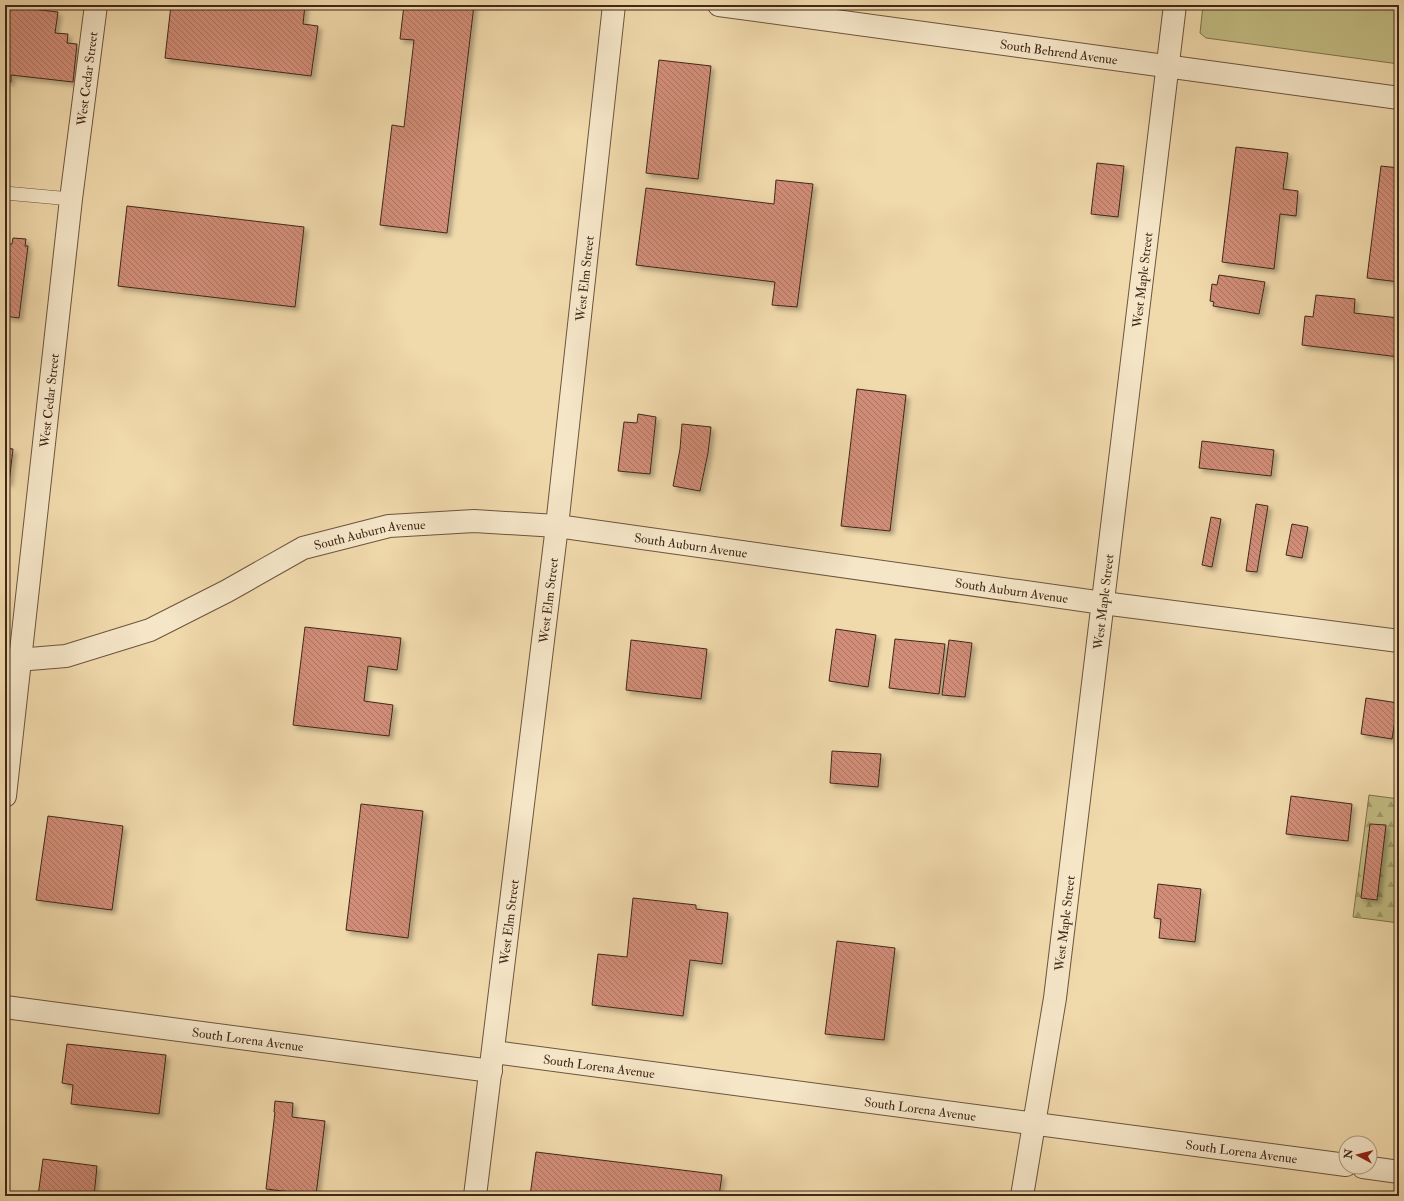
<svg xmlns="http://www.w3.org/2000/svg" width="1404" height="1201" viewBox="0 0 1404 1201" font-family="'IM FELL Double Pica',serif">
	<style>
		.green { fill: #c2bc83; stroke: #81724e }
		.forest { fill: url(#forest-firs); stroke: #81724e }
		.building { fill: url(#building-back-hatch); stroke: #402819; filter: url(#shadow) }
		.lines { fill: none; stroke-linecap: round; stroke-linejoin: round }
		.service-casing { stroke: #6c543e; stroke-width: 14 }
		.minor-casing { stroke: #6c543e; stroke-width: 24 }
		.tertiary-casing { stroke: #6c543e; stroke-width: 24 }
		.service { stroke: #f5e6c8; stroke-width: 13 }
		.minor { stroke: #f5e6c8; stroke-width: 22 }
		.tertiary { stroke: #f5e6c8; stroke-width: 22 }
		.labels { text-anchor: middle; stroke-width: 3.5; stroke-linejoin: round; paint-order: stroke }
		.street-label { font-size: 13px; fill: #402819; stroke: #f5e6c8 }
	</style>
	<defs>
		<pattern id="forest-firs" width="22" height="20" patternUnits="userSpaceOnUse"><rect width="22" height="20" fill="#c2bc83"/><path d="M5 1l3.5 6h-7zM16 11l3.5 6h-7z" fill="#9f996a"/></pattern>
		<pattern id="building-back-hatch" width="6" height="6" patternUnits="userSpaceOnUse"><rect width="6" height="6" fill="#d18d78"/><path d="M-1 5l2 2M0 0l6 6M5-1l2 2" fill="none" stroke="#ab7362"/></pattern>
		<filter id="shadow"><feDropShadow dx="3.5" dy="3.5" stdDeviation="2" flood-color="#0004"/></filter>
	</defs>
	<rect width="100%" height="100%" fill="#f0d9ab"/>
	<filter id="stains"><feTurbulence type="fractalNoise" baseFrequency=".005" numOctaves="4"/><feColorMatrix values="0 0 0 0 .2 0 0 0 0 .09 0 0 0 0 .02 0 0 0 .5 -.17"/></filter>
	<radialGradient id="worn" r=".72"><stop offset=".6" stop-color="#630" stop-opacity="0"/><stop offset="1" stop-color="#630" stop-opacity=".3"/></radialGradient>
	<path class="green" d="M1203 5H1399V64L1206 38 1200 33Z"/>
	<path class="forest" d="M1369 795 1399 799V923L1353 917Z"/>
	<g class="building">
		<path d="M171 5H305L303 24 318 26 311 76 165 58Z"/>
		<path d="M404 5H474L447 233 380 225 392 125 404 127 414 40 400 39Z"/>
		<path d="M5 6 58 12 55 33 68 34 67 43 77 44 73 82 11 75V82L5 81Z"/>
		<path d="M659 60 711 66 698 179 646 173Z"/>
		<path d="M1236 147 1288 153 1283 189 1298 191 1296 216 1280 214 1274 269 1222 262Z"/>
		<path d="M1097 163 1124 166 1118 217 1091 214Z"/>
		<path d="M1381 166 1399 168V282L1367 278Z"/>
		<path d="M776 180 813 184 797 307 772 305 775 282 636 265 646 188 774 204Z"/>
		<path d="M127 206 304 227 295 307 118 286Z"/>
		<path d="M13 238 26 239 25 246H28L19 318 5 316V244H12Z"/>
		<path d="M1219 275 1265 282 1259 314 1213 306 1214 302 1210 301 1212 284 1217 285Z"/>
		<path d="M1316 295 1355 299 1354 313 1399 318V357L1302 345 1305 316 1313 317Z"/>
		<path d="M857 389 906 395 890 531 841 526Z"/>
		<path d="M638 414 656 417 650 474 618 471 624 422 637 423Z"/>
		<path d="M682 424 711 427 708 453 700 491 673 486 680 449Z"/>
		<path d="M1202 441 1274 450 1271 476 1199 468Z"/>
		<path d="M5 448 13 449 9 483 5 482Z"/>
		<path d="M1256 504 1268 506 1257 572 1246 571Z"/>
		<path d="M1211 517 1221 519 1212 567 1202 565Z"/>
		<path d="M1292 524 1308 527 1302 558 1286 555Z"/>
		<path d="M305 627 401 638 397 670 368 666 364 701 393 705 389 736 293 725Z"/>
		<path d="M836 629 876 635 868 687 829 681Z"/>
		<path d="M895 639 945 644 939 694 889 688Z"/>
		<path d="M631 640 707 649 701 699 626 690Z"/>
		<path d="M949 640 972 643 965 697 942 695Z"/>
		<path d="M1366 698 1398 703 1392 739 1361 734Z"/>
		<path d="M832 751 881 754 878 787 830 783Z"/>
		<path d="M1291 796 1352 804 1348 841 1286 834Z"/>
		<path d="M361 804 423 811 408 938 346 930Z"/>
		<path d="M48 816 123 826 112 910 36 900Z"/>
		<path d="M1370 824 1386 825 1377 900 1361 898Z"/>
		<path d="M1158 884 1201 889 1195 942 1159 938 1161 919 1154 918Z"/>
		<path d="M633 898 696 905V909L728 913 722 964 690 960 683 1016 592 1005 598 954 627 957Z"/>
		<path d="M837 941 895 948 884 1040 825 1034Z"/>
		<path d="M67 1044 166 1055 159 1114 71 1104 73 1085 62 1083Z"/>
		<path d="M275 1101 293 1103 292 1117 325 1121 316 1195 266 1189 275 1112H274Z"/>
		<path d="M536 1152 722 1175 719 1196H530Z"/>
		<path d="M43 1159 97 1166 94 1196H38Z"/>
	</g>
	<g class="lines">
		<defs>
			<path id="service" d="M5 193 71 199"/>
			<g id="minor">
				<path id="s1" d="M5 796 71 199 96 5"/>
				<path id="s2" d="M5 1007 491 1071"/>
				<path id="s3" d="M494 1052 1346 1165"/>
				<path d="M1363 1167 1399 1172"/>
			</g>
			<g id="tertiary">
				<path id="s4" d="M719 5 1399 98"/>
				<path id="s5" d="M5 661 66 656 150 630 227 591 303 548 389 526 474 521 557 526 1103 603 1399 641"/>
				<path id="s6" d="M475 1196 557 526 614 5"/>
				<path id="s7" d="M1022 1196 1055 998 1175 5"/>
			</g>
		</defs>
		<use href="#service" class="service-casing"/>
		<use href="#minor" class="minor-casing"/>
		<use href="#tertiary" class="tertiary-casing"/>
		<use href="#service" class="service"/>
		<use href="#minor" class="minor"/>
		<use href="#tertiary" class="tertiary"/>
	</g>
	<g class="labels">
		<g class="street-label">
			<text dy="5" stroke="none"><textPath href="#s4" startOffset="343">South Behrend Avenue</textPath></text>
			<text dy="5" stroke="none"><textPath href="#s1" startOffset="722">West Cedar Street</textPath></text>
			<text dy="5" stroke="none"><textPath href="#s6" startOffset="924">West Elm Street</textPath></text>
			<text dy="5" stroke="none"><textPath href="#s7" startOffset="924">West Maple Street</textPath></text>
			<text dy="5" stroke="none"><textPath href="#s1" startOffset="398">West Cedar Street</textPath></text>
			<text dy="5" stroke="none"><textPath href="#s5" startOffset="391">South Auburn Avenue</textPath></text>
			<text dy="5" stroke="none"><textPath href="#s5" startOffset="715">South Auburn Avenue</textPath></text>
			<text dy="5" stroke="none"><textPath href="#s5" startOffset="1039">South Auburn Avenue</textPath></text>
			<text dy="5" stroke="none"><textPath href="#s6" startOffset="600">West Elm Street</textPath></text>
			<text dy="5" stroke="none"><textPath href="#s7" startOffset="600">West Maple Street</textPath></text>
			<text dy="5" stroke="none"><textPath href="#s6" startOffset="276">West Elm Street</textPath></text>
			<text dy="5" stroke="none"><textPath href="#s7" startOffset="276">West Maple Street</textPath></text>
			<text dy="5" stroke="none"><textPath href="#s2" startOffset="245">South Lorena Avenue</textPath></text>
			<text dy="5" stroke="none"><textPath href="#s3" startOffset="106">South Lorena Avenue</textPath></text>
			<text dy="5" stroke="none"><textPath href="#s3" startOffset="430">South Lorena Avenue</textPath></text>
			<text dy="5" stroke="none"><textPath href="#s3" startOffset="754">South Lorena Avenue</textPath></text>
		</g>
	</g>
	<rect width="1404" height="1201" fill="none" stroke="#f0d9ab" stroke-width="20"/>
	<rect x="6" y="6" width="1392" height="1189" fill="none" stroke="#402819" stroke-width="2"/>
	<rect x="10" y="10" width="1384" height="1181" fill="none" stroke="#402819"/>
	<g transform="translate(1358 1155) rotate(277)"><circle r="19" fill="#f5e6c8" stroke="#ad9a82"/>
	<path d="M0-3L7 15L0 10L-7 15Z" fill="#8f2418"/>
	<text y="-6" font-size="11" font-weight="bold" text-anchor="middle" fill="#402819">N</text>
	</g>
	<rect width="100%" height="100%" filter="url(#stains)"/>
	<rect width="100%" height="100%" fill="url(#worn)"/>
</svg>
